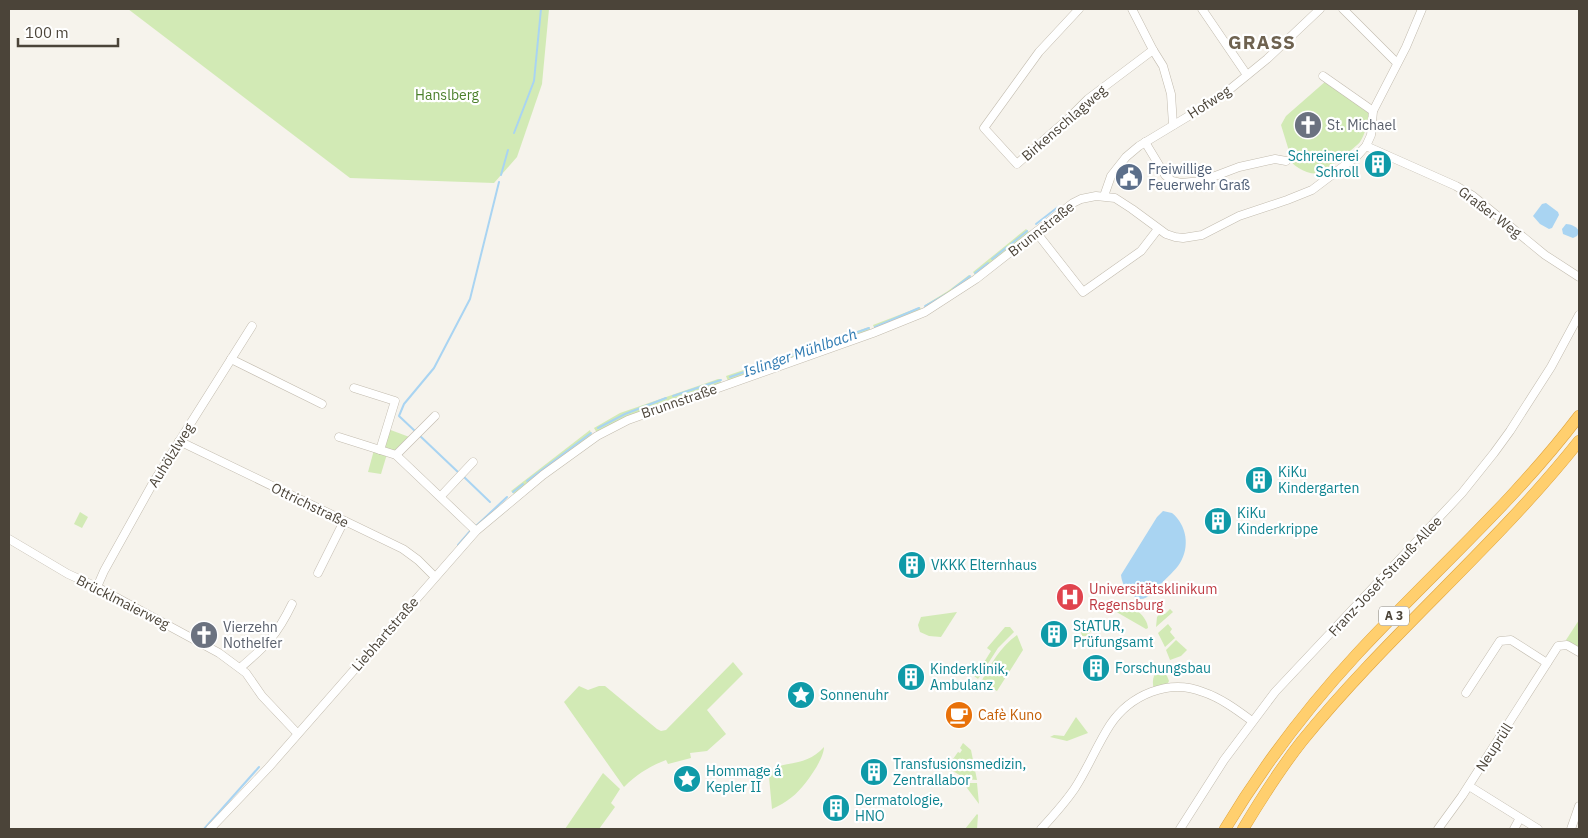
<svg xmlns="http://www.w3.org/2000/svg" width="1588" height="838" viewBox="0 0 1588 838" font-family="'IBM Plex Sans',sans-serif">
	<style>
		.green { fill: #d2eab5 }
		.water { fill: #a9d4f2 }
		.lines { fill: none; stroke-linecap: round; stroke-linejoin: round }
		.stream { stroke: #a9d4f2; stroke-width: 2 }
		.minor-casing { stroke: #c2bbae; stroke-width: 9 }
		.highway-casing { stroke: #e0a43c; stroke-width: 12 }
		.minor { stroke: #fff; stroke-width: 8 }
		.highway { stroke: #ffcf6e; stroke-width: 11 }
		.labels { text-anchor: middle; stroke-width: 4.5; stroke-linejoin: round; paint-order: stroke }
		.shield { fill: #fff; stroke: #817c74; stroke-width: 1 }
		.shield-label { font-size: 12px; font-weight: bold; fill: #4b4439 }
		.park-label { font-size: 14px; fill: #4a7f2a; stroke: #fff }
		.street-label { font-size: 14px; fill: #4b4439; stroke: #fff }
		.worship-label { font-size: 14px; fill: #5b616d; stroke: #fff; text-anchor: start }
		.culture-label { font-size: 14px; fill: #0d838f; stroke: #fff; text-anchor: start }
		.service-label { font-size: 14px; fill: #4e5e75; stroke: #fff; text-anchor: start }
		.health-label { font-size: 14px; fill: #be3a42; stroke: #fff; text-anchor: start }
		.food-label { font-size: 14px; fill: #c56008; stroke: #fff; text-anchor: start }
		.water-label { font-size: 15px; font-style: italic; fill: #2e7ab2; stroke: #fff }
		.district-label { font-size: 19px; font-weight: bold; letter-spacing: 1px; fill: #6e6250; stroke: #fff }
	</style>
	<rect width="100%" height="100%" fill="#f6f3ec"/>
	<g class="green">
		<path d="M128 9H549L542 84 517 157 494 183 350 178Z"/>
		<path d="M1326 81 1369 112C1367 123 1366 133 1360 142 1356 147 1325 171 1320 173 1308 176 1292 166 1287 156L1289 151 1281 125 1286 116Z"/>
		<path d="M1026 229 1030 233 975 275 973 272Z"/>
		<path d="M969 275 972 278 927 310 925 305 948 291Z"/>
		<path d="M920 307 922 312 875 330 873 325Z"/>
		<path d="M869 327 871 332 728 381 726 376Z"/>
		<path d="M718 379H720L721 383 597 433 594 428 620 413Z"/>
		<path d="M388 429 412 438 396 454 382 449Z"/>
		<path d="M590 430 592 436 514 494 511 491Z"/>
		<path d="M374 450 387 454 381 474 368 472Z"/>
		<path d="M80 512 88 517 82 528 74 524Z"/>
		<path d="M1122 602C1133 606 1147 616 1148 628L1146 629 1113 610 1116 605Z"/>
		<path d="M1170 609 1173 612 1156 627 1157 617 1162 611 1165 614Z"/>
		<path d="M957 612 941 637 929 636 920 632 918 625 921 617Z"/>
		<path d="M1579 620V649L1566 640Z"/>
		<path d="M1168 624 1172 629 1170 632 1175 638 1165 647 1158 633Z"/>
		<path d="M1089 625 1092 629 1088 636H1082L1080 629 1082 627Z"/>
		<path d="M1005 627H1010L1014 632 998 648 978 679 973 675 974 670 978 672 991 651 987 648Z"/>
		<path d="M1017 635 1023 650 997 691 981 682C991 664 1000 647 1017 635Z"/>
		<path d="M1176 640 1187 650 1181 656 1170 660 1166 650Z"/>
		<path d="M733 662 743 674 707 710 726 734 707 751 690 753 691 758 668 764 666 760C650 766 637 774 624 787L564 702 579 686 588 690 599 686H605L657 729 661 731 666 730Z"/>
		<path d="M1163 666 1169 681 1168 683 1154 689C1151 680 1154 671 1163 666Z"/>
		<path d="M1076 717 1088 733 1067 741 1050 737 1054 735 1064 736Z"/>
		<path d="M963 743 971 750 977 780 966 779 948 768 951 763 953 764 955 761 953 759 958 752 960 753 962 750 960 748Z"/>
		<path d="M824 747C824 760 803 789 792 797 786 802 779 806 772 809L769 777 775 767C794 762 810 763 824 747Z"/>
		<path d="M603 773 620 789 611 803 615 807 599 829H565Z"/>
		<path d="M961 780 966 783H977L979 804Z"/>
		<path d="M977 814 978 815 977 829H965Z"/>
	</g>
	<g class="water">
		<path d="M1546 203 1558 212 1559 215 1552 228 1549 229 1540 224 1533 216 1542 204Z"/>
		<path d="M1566 224C1571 224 1578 227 1579 232L1577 236 1573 238 1563 234 1562 229Z"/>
		<path d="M1163 511 1172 513C1187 525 1190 547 1180 563 1175 571 1167 577 1161 584 1155 590 1148 600 1139 599 1129 594 1122 586 1121 575L1157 517Z"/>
	</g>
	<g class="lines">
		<g class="stream">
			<path d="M514 133 534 81 541 9"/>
			<path d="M501 175 508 150"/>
			<path d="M1036 224 1058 207"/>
			<path d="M1011 244 1027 231"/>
			<path d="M992 259 1007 247"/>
			<path d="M975 273 988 263"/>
			<path d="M953 289 970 276"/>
			<path d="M925 306 948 293"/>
			<path d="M875 327 919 308"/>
			<path d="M730 377 869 328"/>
			<path d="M673 396 721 380"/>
			<path d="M598 428 625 414 666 398"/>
			<path d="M416 432 399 416 404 404 434 368 470 299 499 182"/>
			<path d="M419 435 459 473"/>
			<path d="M463 476 490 502"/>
			<path d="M527 481 591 433"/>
			<path d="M513 492 523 484"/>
			<path d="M475 527 507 497"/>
			<path d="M458 545 471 530"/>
			<path d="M204 829 259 767"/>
		</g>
		<defs>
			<g id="minor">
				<path d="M1079 9 1039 52 984 128 1017 164 1070 117 1088 99 1153 50"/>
				<path d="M1132 9 1153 50 1163 66 1171 94 1173 125"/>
				<path d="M1202 9 1247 75"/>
				<path d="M1343 9 1397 63"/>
				<path d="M1323 76 1373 111"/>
				<path d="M1145 142 1165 175 1172 181 1181 183 1202 181 1239 167 1275 159 1286 161"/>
				<path d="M1366 146 1456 186 1473 196 1545 255 1579 277"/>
				<path d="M1104 196 1111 176 1126 157 1139 146 1202 108 1229 90 1267 59 1320 9"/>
				<path d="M1036 232 1083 292 1141 251 1158 229"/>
				<path d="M231 359 322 404"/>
				<path d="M354 388 395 401 380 450"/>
				<path d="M339 437 396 455 476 531"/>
				<path d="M179 441 403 549 418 560 435 577"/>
				<path d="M396 455 435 416"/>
				<path d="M441 496 473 462"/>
				<path d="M9 539 68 574 97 587 219 653 246 673 262 696 297 733"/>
				<path d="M318 573 344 521"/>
				<path d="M97 587 104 571 153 483 252 326"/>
				<path d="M240 668C266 646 277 635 292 604"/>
				<path d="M1466 693 1500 641 1511 640 1547 663"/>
				<path d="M1469 786 1538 829"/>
				<path d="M210 829 269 767 476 531 543 475 597 436 628 420 873 333 925 312 976 279 1073 203 1081 199 1096 196 1115 198 1132 209 1166 234 1175 237 1183 238 1202 235 1239 216 1287 200 1312 190 1357 156 1366 146 1371 135 1373 111 1406 47 1422 9"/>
				<path d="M1041 829C1053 816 1065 803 1075 788 1088 768 1097 745 1110 725 1130 695 1169 678 1203 692 1221 698 1237 710 1252 721"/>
				<path d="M1180 829 1224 760 1275 692 1462 493 1494 453 1510 431 1551 367 1579 315"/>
				<path d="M1438 829 1462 796 1558 646 1567 645 1579 652"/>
				<path d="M1514 829 1520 818"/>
				<path d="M1571 829 1579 806"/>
			</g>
			<g id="highway">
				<path d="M1225 829C1263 766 1307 708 1357 654 1431 574 1513 503 1579 416"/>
				<path d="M1243 829C1261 799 1280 769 1302 741 1388 635 1494 548 1579 441"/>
			</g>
		</defs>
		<use href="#minor" class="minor-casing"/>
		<use href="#highway" class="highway-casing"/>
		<use href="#minor" class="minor"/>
		<use href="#highway" class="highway"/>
	</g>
	<defs>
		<symbol id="church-disc" viewBox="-11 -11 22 22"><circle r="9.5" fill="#6b7280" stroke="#fff"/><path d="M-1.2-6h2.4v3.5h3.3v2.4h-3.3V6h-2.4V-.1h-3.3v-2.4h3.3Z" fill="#fff"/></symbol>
		<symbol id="building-disc" viewBox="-11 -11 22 22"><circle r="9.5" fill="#0f9aa8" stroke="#fff"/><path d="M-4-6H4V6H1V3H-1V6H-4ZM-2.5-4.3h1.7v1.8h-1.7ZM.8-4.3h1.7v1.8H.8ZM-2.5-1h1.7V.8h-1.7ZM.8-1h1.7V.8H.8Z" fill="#fff"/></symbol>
		<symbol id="civic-disc" viewBox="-11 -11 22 22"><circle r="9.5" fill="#5c6f8a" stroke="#fff"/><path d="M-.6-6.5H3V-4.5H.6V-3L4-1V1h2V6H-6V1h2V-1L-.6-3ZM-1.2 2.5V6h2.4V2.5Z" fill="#fff"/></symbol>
		<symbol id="hospital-disc" viewBox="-11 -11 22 22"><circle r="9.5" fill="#e0444e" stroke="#fff"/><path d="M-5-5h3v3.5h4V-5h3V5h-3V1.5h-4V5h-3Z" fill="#fff"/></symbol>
		<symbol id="sight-disc" viewBox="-11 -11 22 22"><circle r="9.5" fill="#0f9aa8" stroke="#fff"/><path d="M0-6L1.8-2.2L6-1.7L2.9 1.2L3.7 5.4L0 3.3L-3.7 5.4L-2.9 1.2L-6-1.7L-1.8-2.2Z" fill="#fff"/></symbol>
		<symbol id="cafe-disc" viewBox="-11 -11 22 22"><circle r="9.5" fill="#e8710a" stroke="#fff"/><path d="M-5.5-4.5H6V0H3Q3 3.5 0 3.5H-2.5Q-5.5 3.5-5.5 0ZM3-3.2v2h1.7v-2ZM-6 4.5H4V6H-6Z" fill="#fff"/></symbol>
	</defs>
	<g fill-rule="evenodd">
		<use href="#church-disc" x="1292" y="109" width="32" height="32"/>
		<use href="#building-disc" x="1362" y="148" width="32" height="32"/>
		<use href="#civic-disc" x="1113" y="161" width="32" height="32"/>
		<use href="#building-disc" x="1243" y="464" width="32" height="32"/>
		<use href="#building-disc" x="1202" y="505" width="32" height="32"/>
		<use href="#building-disc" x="896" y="549" width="32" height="32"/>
		<use href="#hospital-disc" x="1054" y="581" width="32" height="32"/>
		<use href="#building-disc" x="1038" y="618" width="32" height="32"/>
		<use href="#church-disc" x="188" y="619" width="32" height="32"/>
		<use href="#building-disc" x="1080" y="652" width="32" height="32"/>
		<use href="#building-disc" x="895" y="661" width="32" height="32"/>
		<use href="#sight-disc" x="785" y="679" width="32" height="32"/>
		<use href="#cafe-disc" x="943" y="699" width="32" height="32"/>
		<use href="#building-disc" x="858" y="756" width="32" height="32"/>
		<use href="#sight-disc" x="671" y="763" width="32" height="32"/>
		<use href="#building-disc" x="820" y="792" width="32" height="32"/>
	</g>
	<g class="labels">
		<rect class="shield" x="1379" y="606.5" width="30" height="19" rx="4"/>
		<g class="shield-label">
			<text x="1394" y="620">A 3</text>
		</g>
		<g class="park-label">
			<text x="447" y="100">Hanslberg</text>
		</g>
		<g class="street-label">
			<text transform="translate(1209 102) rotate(-33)" y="5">Hofweg</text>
			<text transform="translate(1064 123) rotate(-41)" y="5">Birkenschlagweg</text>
			<text transform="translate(1490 212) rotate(37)" y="5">Graßer Weg</text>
			<text transform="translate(1041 229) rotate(-38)" y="5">Brunnstraße</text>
			<text transform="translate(679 401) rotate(-19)" y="5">Brunnstraße</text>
			<text transform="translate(171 455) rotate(-58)" y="5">Auhölzlweg</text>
			<text transform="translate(310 505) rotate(26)" y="5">Ottrichstraße</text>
			<text transform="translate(1385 576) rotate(-47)" y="5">Franz-Josef-Strauß-Allee</text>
			<text transform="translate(123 602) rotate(27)" y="5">Brücklmaierweg</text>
			<text transform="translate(385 634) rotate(-49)" y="5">Liebhartstraße</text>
			<text transform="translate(1494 747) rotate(-57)" y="5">Neuprüll</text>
		</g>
		<g class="worship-label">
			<text x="1327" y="130">St. Michael</text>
			<text x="223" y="632">Vierzehn<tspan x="223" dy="16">Nothelfer</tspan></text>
		</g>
		<g class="culture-label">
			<text x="1359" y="161" text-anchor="end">Schreinerei<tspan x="1359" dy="16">Schroll</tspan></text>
			<text x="1278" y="477">KiKu<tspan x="1278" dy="16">Kindergarten</tspan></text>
			<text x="1237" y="518">KiKu<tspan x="1237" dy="16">Kinderkrippe</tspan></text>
			<text x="931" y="570">VKKK Elternhaus</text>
			<text x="1073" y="631">StATUR,<tspan x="1073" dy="16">Prüfungsamt</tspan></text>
			<text x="1115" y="673">Forschungsbau</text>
			<text x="930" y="674">Kinderklinik,<tspan x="930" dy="16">Ambulanz</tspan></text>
			<text x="820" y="700">Sonnenuhr</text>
			<text x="893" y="769">Transfusionsmedizin,<tspan x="893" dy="16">Zentrallabor</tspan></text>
			<text x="706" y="776">Hommage á<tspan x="706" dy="16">Kepler II</tspan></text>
			<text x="855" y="805">Dermatologie,<tspan x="855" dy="16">HNO</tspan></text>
		</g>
		<g class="service-label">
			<text x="1148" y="174">Freiwillige<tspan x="1148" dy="16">Feuerwehr Graß</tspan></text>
		</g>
		<g class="health-label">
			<text x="1089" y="594">Universitätsklinikum<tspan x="1089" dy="16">Regensburg</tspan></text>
		</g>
		<g class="food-label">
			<text x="978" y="720">Cafè Kuno</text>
		</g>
		<g class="water-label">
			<text transform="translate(800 353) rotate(-19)" y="5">Islinger Mühlbach</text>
		</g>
		<g class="district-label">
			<text x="1262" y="49">GRASS</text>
		</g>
	</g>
	<rect width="1588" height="838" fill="none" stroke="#4b4439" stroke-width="20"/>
	<path d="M18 38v8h100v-8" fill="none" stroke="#4b4439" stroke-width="2.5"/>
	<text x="25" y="38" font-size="15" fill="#4b4439" stroke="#ffffff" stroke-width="4" paint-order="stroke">100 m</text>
</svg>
